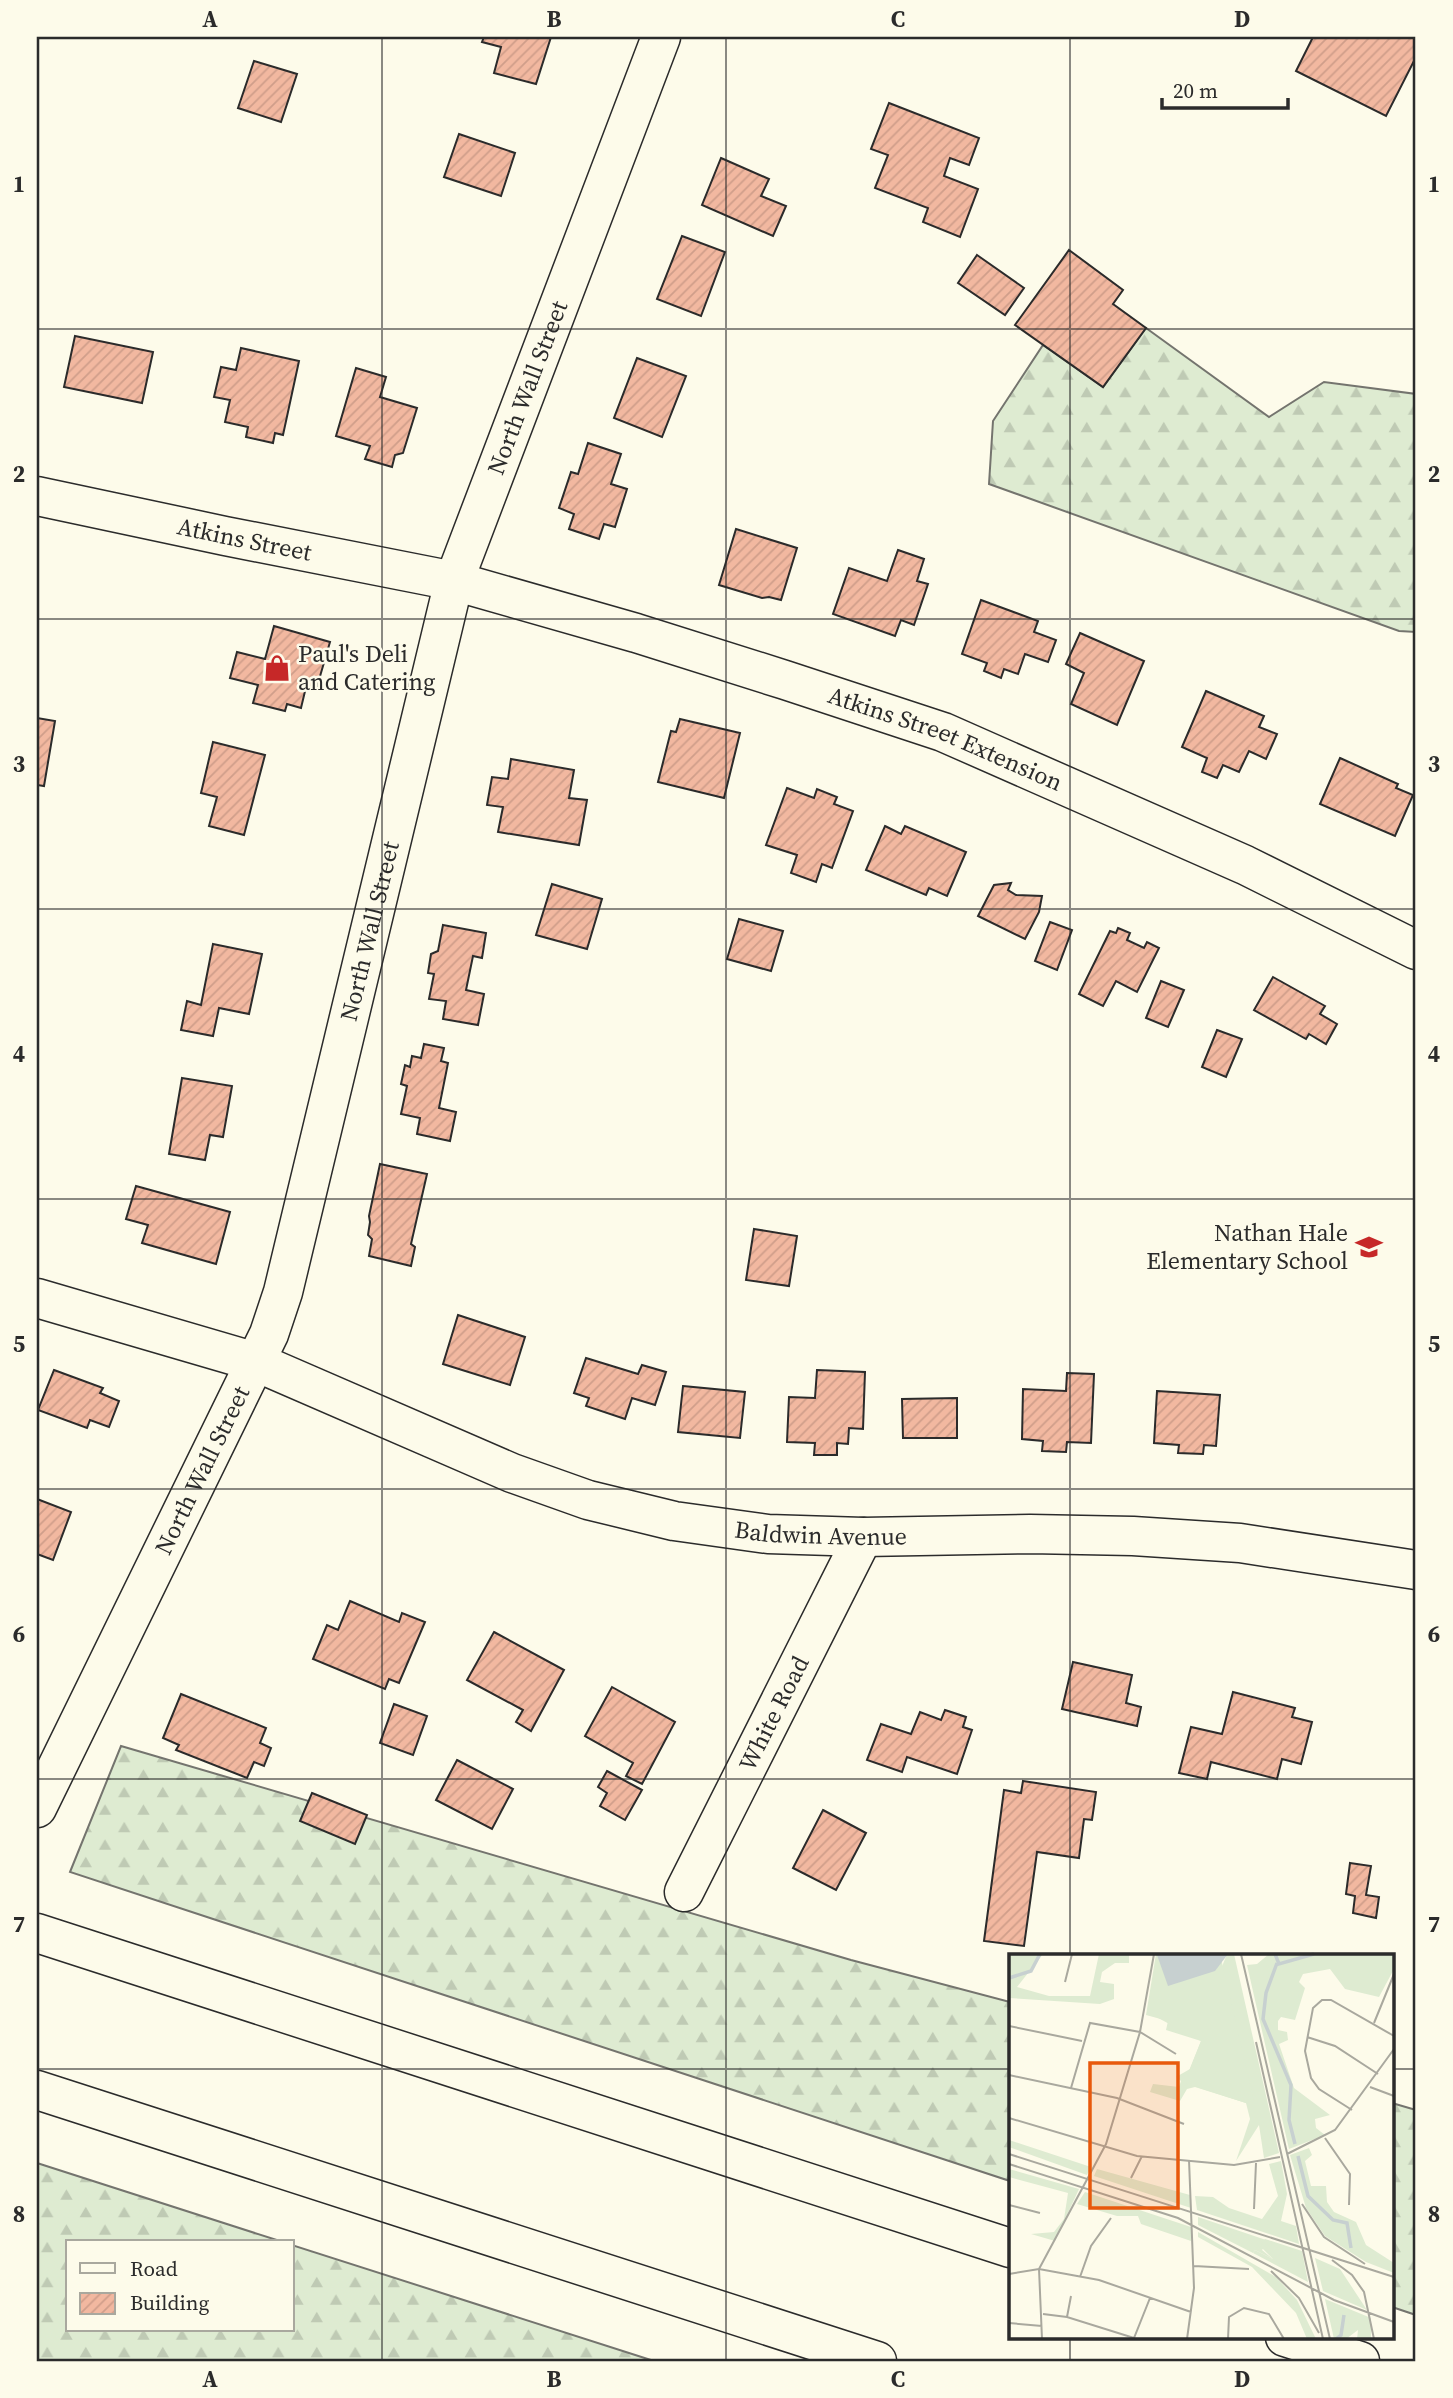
<svg xmlns="http://www.w3.org/2000/svg" width="1453" height="2398" viewBox="0 0 1453 2398" font-family="'Source Serif 4',serif">
	<style>
		.forest { fill: url(#forest-firs); stroke: #74746e; stroke-width: 2 }
		.building { fill: url(#building-hatch); stroke: #2b2b2b; stroke-width: 2 }
		.lines { fill: none; stroke-linecap: round; stroke-linejoin: round }
		.street-casing { stroke: #2b2b2b; stroke-width: 41 }
		.secondary-casing { stroke: #2b2b2b; stroke-width: 41 }
		.highway-casing { stroke: #2b2b2b; stroke-width: 41 }
		.street { stroke: #fdfbea; stroke-width: 38 }
		.secondary { stroke: #fdfbea; stroke-width: 38 }
		.highway { stroke: #fdfbea; stroke-width: 38 }
		.grid { fill: none; stroke: #2b2b2b; stroke-width: 2; stroke-opacity: 0.55 }
		.labels { text-anchor: middle; stroke-width: 5; stroke-linejoin: round; paint-order: stroke }
		.street-label { font-size: 24px; fill: #2b2b2b; stroke: #fdfbea }
		.poi-label { font-size: 24px; fill: #2b2b2b; stroke: #fdfbea; text-anchor: start }
		.inset-river { fill: none; stroke: #c7d0d0; stroke-width: 3.5 }
		.inset-road { fill: none; stroke: #a9a89e; stroke-width: 2 }
		.view { fill: #e8590c; fill-opacity: 0.15; stroke: #e8590c; stroke-width: 3.5 }
		.inset-edge { fill: none; stroke: #2b2b2b; stroke-width: 3.5 }
		.neatline { fill: none; stroke: #2b2b2b; stroke-width: 2.5 }
		.grid-label { font-size: 23px; text-anchor: middle; font-weight: bold; fill: #2b2b2b }
	</style>
	<defs>
		<pattern id="forest-firs" width="22" height="20" patternUnits="userSpaceOnUse" patternTransform="scale(1.75)"><rect width="22" height="20" fill="#deebd1"/><path d="M5 1l3.5 6h-7zM16 11l3.5 6h-7z" fill="#bfcab4"/></pattern>
		<pattern id="building-hatch" width="6" height="6" patternUnits="userSpaceOnUse" patternTransform="scale(1.75)"><rect width="6" height="6" fill="#f2b8a0"/><path d="M-1 1l2-2M0 6l6-6M5 7l2-2" fill="none" stroke="#d09e8a"/></pattern>
	</defs>
	<rect width="100%" height="100%" fill="#fdfbea"/>
	<g class="forest">
		<path d="M1146 328 1269 417 1324 382 1416 394V632L1399 631 989 484 993 421 1043 345 1103 387Z"/>
		<path d="M121 1746 851 1960 1010 2002V2181L70 1872Z"/>
		<path d="M1392 2103 1416 2110V2315L1392 2307Z"/>
		<path d="M37 2163 283 2242H68V2330H292V2245L654 2361H37Z"/>
	</g>
	<g class="building">
		<path d="M484 37H551L536 84 494 73 501 47 482 42Z"/>
		<path d="M1313 37 1416 38V57L1386 116 1296 71Z"/>
		<path d="M254 61 297 74 281 122 238 108Z"/>
		<path d="M889 103 979 138 969 165 950 158 944 176 978 189 960 237 923 222 928 208 875 188 888 155 871 149Z"/>
		<path d="M459 134 515 153 501 196 444 177Z"/>
		<path d="M721 158 769 179 761 196 786 206 773 236 702 205Z"/>
		<path d="M682 236 725 252 701 316 657 299Z"/>
		<path d="M1069 250 1123 290 1113 304 1146 328 1103 387 1015 325Z"/>
		<path d="M977 255 1024 288 1005 315 958 283Z"/>
		<path d="M75 336 153 352 142 403 64 387Z"/>
		<path d="M241 348 299 361 283 435 275 433 273 443 246 437 248 427 225 422 230 400 214 397 221 367 236 370Z"/>
		<path d="M637 358 686 376 662 437 614 418Z"/>
		<path d="M356 368 386 377 380 397 417 408 403 453 395 455 392 467 365 459 370 446 336 436Z"/>
		<path d="M588 443 621 454 611 484 627 489 615 527 604 524 599 539 569 529 574 514 559 508 571 472 578 474Z"/>
		<path d="M736 529 797 548 781 600 769 597 762 598 719 585Z"/>
		<path d="M898 550 924 559 917 581 928 584 914 625 901 620 895 636 833 614 849 568 887 581Z"/>
		<path d="M981 600 1038 621 1034 632 1056 640 1048 662 1025 654 1018 674 1004 669 1001 678 984 671 987 663 962 654Z"/>
		<path d="M274 626 330 642 316 690 306 687 301 708 287 704 285 711 253 703 258 685 230 678 237 652 265 659Z"/>
		<path d="M1080 633 1144 661 1117 725 1071 704 1084 673 1066 664Z"/>
		<path d="M1206 691 1264 716 1259 727 1277 734 1266 759 1249 751 1239 772 1223 765 1217 778 1202 772 1207 758 1182 747Z"/>
		<path d="M37 718 55 721 44 786 37 785Z"/>
		<path d="M680 719 740 733 724 798 658 782 671 731 676 732Z"/>
		<path d="M213 742 265 755 244 835 209 826 217 797 201 793Z"/>
		<path d="M1340 758 1398 784 1396 788 1413 795 1395 836 1320 804Z"/>
		<path d="M511 759 574 770 569 798 587 800 579 845 498 832 503 807 487 805 492 777 508 779Z"/>
		<path d="M787 788 814 798 817 789 837 797 834 804 853 811 832 868 822 864 816 882 791 873 797 855 766 845Z"/>
		<path d="M885 826 901 834 905 826 966 852 947 896 929 888 926 895 866 870Z"/>
		<path d="M1011 883 1008 890 1016 895 1042 896 1039 912 1025 939 978 916 994 885Z"/>
		<path d="M552 884 602 899 587 949 536 935Z"/>
		<path d="M739 919 783 931 771 971 727 959Z"/>
		<path d="M1050 922 1072 930 1057 970 1035 961Z"/>
		<path d="M443 925 486 933 482 958 473 956 466 990 484 994 478 1025 443 1019 446 1001 429 999 434 974 428 973 431 954 438 951Z"/>
		<path d="M1118 928 1130 933 1127 940 1144 948 1147 942 1159 948 1137 992 1116 981 1103 1006 1079 994 1110 931 1116 933Z"/>
		<path d="M213 944 262 954 249 1014 219 1008 213 1036 181 1030 187 1001 201 1005Z"/>
		<path d="M1273 977 1325 1006 1320 1014 1337 1024 1326 1044 1309 1034 1306 1039 1254 1010Z"/>
		<path d="M1161 981 1184 990 1168 1027 1146 1018Z"/>
		<path d="M1217 1030 1242 1039 1226 1077 1202 1067Z"/>
		<path d="M424 1044 444 1048 441 1061 448 1063 439 1108 456 1112 450 1141 417 1134 420 1118 401 1114 407 1086 401 1084 405 1065 410 1067 412 1056 421 1058Z"/>
		<path d="M182 1078 232 1086 223 1137 210 1135 205 1160 169 1154Z"/>
		<path d="M380 1164 427 1174 411 1244 415 1247 411 1266 369 1256 372 1239 368 1235 370 1222 369 1216Z"/>
		<path d="M136 1186 230 1212 216 1264 142 1243 148 1225 126 1219Z"/>
		<path d="M754 1229 797 1236 789 1286 746 1280Z"/>
		<path d="M458 1315 525 1337 510 1385 443 1364Z"/>
		<path d="M586 1358 638 1374 642 1365 666 1372 655 1405 632 1398 625 1419 586 1406 589 1398 574 1393Z"/>
		<path d="M54 1370 103 1388 100 1393 119 1401 109 1427 90 1420 87 1428 38 1410Z"/>
		<path d="M817 1370 865 1372 863 1429 849 1428 848 1444 837 1443V1455H814L815 1443 787 1442 789 1397 815 1398Z"/>
		<path d="M1067 1373 1094 1374 1091 1443 1067 1442 1066 1452 1042 1451 1043 1441 1022 1439 1023 1389 1066 1391Z"/>
		<path d="M683 1386 745 1392 740 1438 678 1432Z"/>
		<path d="M1157 1391 1220 1395 1216 1446 1204 1445 1203 1454 1178 1453 1179 1445 1154 1443Z"/>
		<path d="M957 1398V1438H903L902 1399Z"/>
		<path d="M37 1499 71 1512 53 1560 37 1554Z"/>
		<path d="M350 1601 399 1622 402 1613 425 1622 399 1683 389 1679 385 1689 313 1659 327 1625 338 1630Z"/>
		<path d="M494 1632 564 1670 531 1731 516 1722 523 1710 467 1680Z"/>
		<path d="M1073 1662 1132 1675 1126 1703 1141 1707 1137 1726 1062 1709Z"/>
		<path d="M612 1687 675 1722 642 1784 626 1776 633 1763 585 1736Z"/>
		<path d="M1233 1692 1295 1708 1292 1717 1312 1722 1301 1764 1282 1759 1277 1779 1211 1762 1207 1779 1179 1773 1191 1727 1222 1734Z"/>
		<path d="M181 1694 266 1728 260 1743 271 1748 264 1766 254 1762 247 1778 176 1750 179 1745 163 1738Z"/>
		<path d="M394 1704 427 1716 413 1755 380 1743Z"/>
		<path d="M945 1710 966 1717 963 1727 972 1730 957 1774 907 1757 902 1772 867 1760 881 1724 911 1734 920 1712 941 1720Z"/>
		<path d="M457 1760 513 1789 492 1829 436 1800Z"/>
		<path d="M607 1771 642 1790 625 1820 600 1806 607 1793 598 1787Z"/>
		<path d="M1023 1781 1096 1792 1092 1820 1084 1819 1079 1858 1037 1852 1024 1946 984 1941 1004 1790 1021 1793Z"/>
		<path d="M312 1793 367 1815 355 1844 300 1821Z"/>
		<path d="M823 1810 866 1833 836 1890 793 1868Z"/>
		<path d="M1350 1863 1371 1866 1366 1895 1379 1897 1376 1918 1353 1913 1355 1896 1346 1894Z"/>
	</g>
	<g class="lines">
		<defs>
			<g id="street">
				<path id="s1" d="M37 496 225 536 454 581 636 633 785 680 943 732 1245 865 1416 950"/>
				<path id="s2" d="M37 1298 256 1362 512 1473 588 1500 674 1521 768 1534 863 1537 1030 1534 1133 1536 1240 1543 1416 1570"/>
				<path id="s3" d="M684 1892 863 1537"/>
			</g>
			<g id="secondary">
				<path id="s4" d="M37 1808 269 1334 283 1292 454 581 661 37"/>
			</g>
			<g id="highway">
				<path d="M37 1933 1010 2248"/>
				<path d="M37 2090 877 2361"/>
				<path d="M1285 2337 1360 2361"/>
			</g>
		</defs>
		<use href="#street" class="street-casing"/>
		<use href="#secondary" class="secondary-casing"/>
		<use href="#highway" class="highway-casing"/>
		<use href="#street" class="street"/>
		<use href="#secondary" class="secondary"/>
		<use href="#highway" class="highway"/>
	</g>
	<path class="grid" d="M382 37V2361M726 37V2361M1070 37V1955M37 329H1416M37 619H1416M37 909H1416M37 1199H1416M37 1489H1416M37 1779H1416M37 2069H1010M1392 2069H1416M1070 2337V2361"/>
	<defs>
		<symbol id="shop-bare" viewBox="-9 -9 18 18"><path d="M-5-2.5h2.3a2.7 3.5 0 0 1 5.4 0H5L5.5 6h-11ZM-1.5-2.5h3a1.5 2.3 0 0 0-3 0Z" fill="#c62828" stroke="#fdfbea" stroke-width="2.5" paint-order="stroke"/></symbol>
		<symbol id="school-bare" viewBox="-9 -9 18 18"><path d="M0-5L7-2L0 1L-7-2ZM-4 1L0 2.5L4 1V4Q0 6-4 4Z" fill="#c62828" stroke="#fdfbea" stroke-width="2.5" paint-order="stroke"/></symbol>
	</defs>
	<g fill-rule="evenodd">
		<use href="#shop-bare" x="258" y="649" width="38" height="38"/>
		<use href="#school-bare" x="1350" y="1228" width="38" height="38"/>
	</g>
	<g class="labels">
		<g class="street-label">
			<text dy="8" stroke="none"><textPath href="#s4" startOffset="1510">North Wall Street</textPath></text>
			<text dy="8" stroke="none"><textPath href="#s1" startOffset="212">Atkins Street</textPath></text>
			<text dy="8" stroke="none"><textPath href="#s1" startOffset="942">Atkins Street Extension</textPath></text>
			<text dy="8" stroke="none"><textPath href="#s4" startOffset="943">North Wall Street</textPath></text>
			<text dy="8" stroke="none"><textPath href="#s4" startOffset="376">North Wall Street</textPath></text>
			<text dy="8" stroke="none"><textPath href="#s2" startOffset="824">Baldwin Avenue</textPath></text>
			<text dy="8" stroke="none"><textPath href="#s3" startOffset="200">White Road</textPath></text>
		</g>
		<g class="poi-label">
			<text x="298" y="662">Paul's Deli<tspan x="298" dy="28">and Catering</tspan></text>
			<text x="1348" y="1241" text-anchor="end">Nathan Hale<tspan x="1348" dy="28">Elementary School</tspan></text>
		</g>
	</g>
	<g transform="translate(1009 1954)">
		<rect width="385" height="385" fill="#fdfbea"/>
		<path d="M189 263 260 287 253 296 264 305 246 296 244 299 189 271Z" fill="#deebd1"/>
		<path d="M0 0H34L8 33 40 42H81L90 0H120V9H106L93 18 91 28 105 30V45L91 50 0 44ZM218 0H225L270 199 255 204 250 171 227 207 241 165 237 149 186 133 178 135 171 147 141 138 144 130 170 133 172 127 167 123 181 115 192 87 138 58 210 20ZM260 0H385V15L370 43 336 35 321 15 294 20 290 28 296 34 286 66 272 63 269 67V76L278 78 279 86 270 90 285 134 321 161 306 165 307 174 316 181 280 195 238 11 248 10ZM0 186 82 213 78 221 0 193ZM300 194 303 201 296 207 302 232H317L318 248 325 258 347 268 357 291 385 309V319L357 308 316 282 297 254 281 201ZM272 207 278 240 272 267 287 272 290 290 188 256 186 242 204 243 220 254 253 265 269 242 260 210ZM0 215 70 235 46 287 22 280 45 278 55 265 59 239 0 223ZM88 215 181 241 182 254 85 222ZM76 238 182 273V287L132 270 129 262H108L68 250ZM189 278 267 323 288 346 307 385H298L287 359 243 313 189 283ZM256 285 293 297 299 328 244 299 246 296 264 305 251 292ZM306 304 331 315 358 356 314 337ZM316 345 362 364V385H348L349 376 337 385H325Z" fill="#deebd1"/>
		<path d="M147 0H211L246 152 175 129 192 87 157 76 159 67 137 61Z" fill="#deebd1"/>
		<path d="M219 0 206 17 159 32 148 1Z" fill="#c7d0d0"/>
		<path class="inset-river" d="M266 0 270 10 305 0M268 9 257 39 254 65 282 131 280 166 286 190M0 24 22 17 31 0M289 202 299 242 324 266 338 269 342 294M327 385 332 381 335 361"/>
		<path class="inset-road" d="M232 0 321 385M56 28 63 0M365 69 385 20M0 72 73 87M298 83 326 92 369 120M247 88 314 385M0 121 108 144 175 170M361 133 385 142M62 134 81 69 131 78 167 100M343 156 310 135 302 124 296 97 304 54 313 46H322L385 82M0 164 128 202 225 211 271 203M316 184 341 220 340 251M0 200 385 323M278 200 326 176 385 95M385 208V248M0 210 169 264 325 346 385 368M122 224 133 202M293 250 315 283 356 310M0 251 31 259M245 255 247 209M323 306 343 321 355 338 365 385M185 312 240 315M30 315 97 190 131 78 145 0M30 315 33 385M262 317 290 344 310 379M0 320 30 315 90 326 182 358M71 323 82 292 102 264M34 360 58 363 125 384 141 344M58 363 62 342M0 369 33 372M178 385 185 334 180 206M219 385 220 363 235 354 260 360 275 385"/>
		<path class="view" d="M81 109H169V254H81Z"/>
		<rect width="385" height="385" class="inset-edge"/>
	</g>
	<rect width="1453" height="2398" fill="none" stroke="#fdfbea" stroke-width="77"/>
	<rect x="66" y="2240" width="228" height="91" fill="#fdfbea" stroke="#a9a89e" stroke-width="2"/>
	<rect x="80" y="2263" width="35" height="10" fill="#fdfbea" stroke="#a9a89e" stroke-width="2"/>
	<text x="130" y="2276" font-size="21" fill="#2b2b2b">Road</text>
	<rect x="80" y="2293" width="35" height="21" fill="url(#building-hatch)" stroke="#a9a89e" stroke-width="2"/>
	<text x="130" y="2310" font-size="21" fill="#2b2b2b">Building</text>
	<path d="M1162 98v10h126v-10" fill="none" stroke="#2b2b2b" stroke-width="3.5"/>
	<text x="1173" y="98" font-size="21" fill="#2b2b2b" stroke="#fdfbea" stroke-width="5" paint-order="stroke">20 m</text>
	<rect x="38" y="38" width="1376" height="2322" class="neatline"/>
	<g class="grid-label">
		<text x="210" y="27">A</text>
		<text x="554" y="27">B</text>
		<text x="898" y="27">C</text>
		<text x="1242" y="27">D</text>
		<text x="19" y="192">1</text>
		<text x="1434" y="192">1</text>
		<text x="19" y="482">2</text>
		<text x="1434" y="482">2</text>
		<text x="19" y="772">3</text>
		<text x="1434" y="772">3</text>
		<text x="19" y="1062">4</text>
		<text x="1434" y="1062">4</text>
		<text x="19" y="1352">5</text>
		<text x="1434" y="1352">5</text>
		<text x="19" y="1642">6</text>
		<text x="1434" y="1642">6</text>
		<text x="19" y="1932">7</text>
		<text x="1434" y="1932">7</text>
		<text x="19" y="2222">8</text>
		<text x="1434" y="2222">8</text>
		<text x="210" y="2387">A</text>
		<text x="554" y="2387">B</text>
		<text x="898" y="2387">C</text>
		<text x="1242" y="2387">D</text>
	</g>
</svg>
